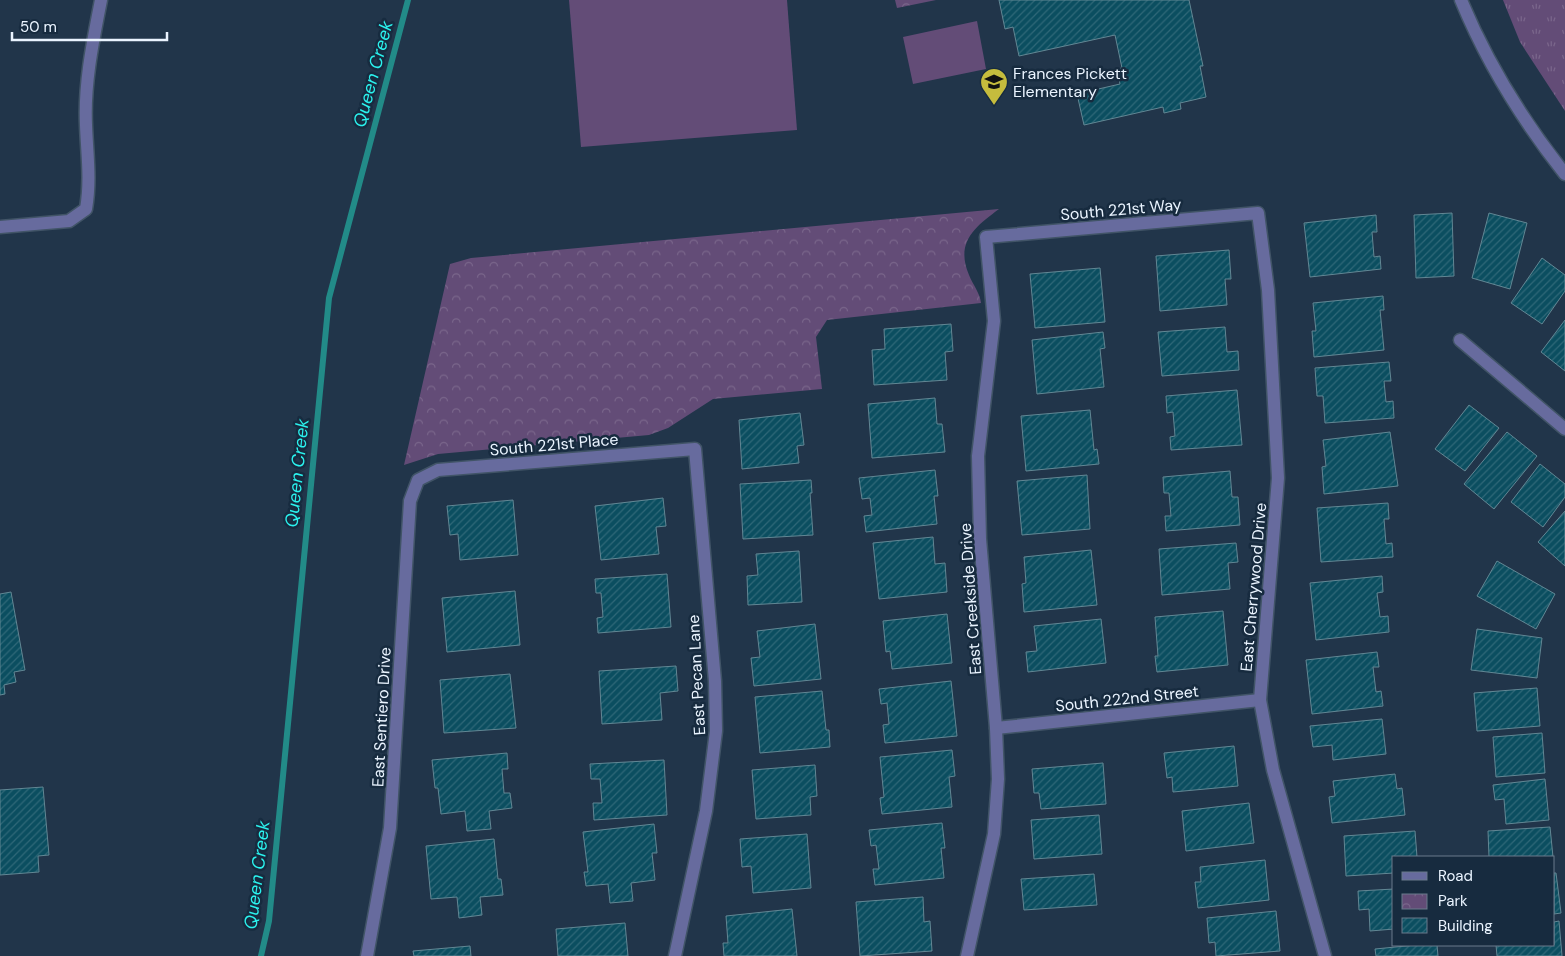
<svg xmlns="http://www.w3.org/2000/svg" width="1565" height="956" viewBox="0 0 1565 956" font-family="'DM Sans',sans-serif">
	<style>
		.grass { fill: url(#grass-tufts) }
		.park { fill: url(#park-crowns) }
		.pitch { fill: #634c77 }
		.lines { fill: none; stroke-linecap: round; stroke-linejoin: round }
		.stream { stroke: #228b88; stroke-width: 6 }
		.building { fill: url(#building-hatch); stroke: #628794 }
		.minor-casing { stroke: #415467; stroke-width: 15 }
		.minor { stroke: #676b9e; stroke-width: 12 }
		.labels { text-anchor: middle; stroke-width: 5; stroke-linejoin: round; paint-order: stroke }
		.poi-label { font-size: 16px; fill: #eaf4ff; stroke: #172b3f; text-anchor: start }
		.street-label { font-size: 16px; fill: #eaf4ff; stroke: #172b3f }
		.water-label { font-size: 18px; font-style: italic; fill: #2bf2ee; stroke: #172b3f }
	</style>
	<defs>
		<pattern id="grass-tufts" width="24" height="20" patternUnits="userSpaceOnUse" patternTransform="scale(1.25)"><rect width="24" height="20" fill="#634c77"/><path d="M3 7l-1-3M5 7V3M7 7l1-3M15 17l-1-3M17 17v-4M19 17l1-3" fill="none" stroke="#7a668b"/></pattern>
		<pattern id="park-crowns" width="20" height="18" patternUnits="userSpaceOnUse" patternTransform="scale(1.25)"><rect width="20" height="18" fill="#634c77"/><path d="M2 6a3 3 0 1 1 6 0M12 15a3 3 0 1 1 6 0" fill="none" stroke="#7a668b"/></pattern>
		<pattern id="building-hatch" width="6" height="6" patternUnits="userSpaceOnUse" patternTransform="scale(1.25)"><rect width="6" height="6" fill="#0b4e60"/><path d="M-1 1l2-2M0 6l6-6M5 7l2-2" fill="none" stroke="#2f6878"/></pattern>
	</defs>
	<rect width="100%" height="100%" fill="#21354a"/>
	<path class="grass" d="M1503 0H1565V111L1520 42Z"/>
	<g class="park">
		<path d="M895 0H936L897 8Z"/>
		<path d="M999 209C975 227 955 242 969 275 973 285 980 293 981 303L827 320 816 337 822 389 713 399 668 428 649 435 438 454 404 465 450 264 471 258Z"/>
	</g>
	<g class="pitch">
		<path d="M569 0H787L797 130 581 147Z"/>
		<path d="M977 21 986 69 913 84 903 37Z"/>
	</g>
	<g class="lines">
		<path class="stream" d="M261 956 269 921 329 298 408 0"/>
	</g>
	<g class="building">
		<path d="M999 0H1189L1203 66H1200L1206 97 1180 103 1181 109 1164 113 1163 107 1084 125 1077 94 1120 84 1117 69 1122 68 1115 35 1019 56 1013 27 1005 29Z"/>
		<path d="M1452 213 1454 276 1416 278 1414 215Z"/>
		<path d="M1489 213 1527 223 1510 289 1472 278Z"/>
		<path d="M1376 215 1377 232H1372L1374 257 1380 256 1381 269 1310 277 1304 223Z"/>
		<path d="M1229 250 1231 279H1225L1227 305 1160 311 1156 256Z"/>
		<path d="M1542 258 1565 275V291L1542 324 1511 303Z"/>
		<path d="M1100 268 1105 322 1035 328 1030 274Z"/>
		<path d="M1383 296 1384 310H1380L1384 350 1314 357 1312 331H1316L1313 303Z"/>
		<path d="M1565 320V371L1541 352Z"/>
		<path d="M951 324 953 351 945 352 947 380 874 385 872 350 885 349 884 329Z"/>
		<path d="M1225 327 1227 352 1238 351 1239 370 1162 376 1158 332Z"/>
		<path d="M1103 332 1105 348 1100 349 1104 387 1037 394 1032 340Z"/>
		<path d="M1389 362 1391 381H1384L1386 402 1393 401 1394 418 1325 423 1323 396H1317L1315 368Z"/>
		<path d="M1237 390 1242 445 1171 450 1170 437 1175 436 1173 412 1167 413 1166 396Z"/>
		<path d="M935 398 937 424H942L945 452 872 458 868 404Z"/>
		<path d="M1469 405 1499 428 1465 471 1435 449Z"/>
		<path d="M1090 410 1094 450 1097 449 1099 464 1026 471 1021 416Z"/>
		<path d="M800 413 804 445 797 446 799 463 742 469 739 420Z"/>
		<path d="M1390 432 1398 486 1324 494 1322 467 1326 466 1323 440Z"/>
		<path d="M1507 432 1537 456 1494 509 1464 484Z"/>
		<path d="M1540 464 1565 484V497L1543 527 1511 502Z"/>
		<path d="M935 470 938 496H934L937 524 866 532 864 516 872 515 870 498 862 499 859 478Z"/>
		<path d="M1230 471 1232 497H1238L1240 525 1166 531 1165 516H1171L1169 493H1164L1163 477Z"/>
		<path d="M1087 475 1090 529 1022 535 1017 481Z"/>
		<path d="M811 480 812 493H810L813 535 743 539 740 484Z"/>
		<path d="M663 498 666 526 656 527 659 554 601 560 595 506Z"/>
		<path d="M513 500 518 555 460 560 458 534 450 535 447 506Z"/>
		<path d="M1388 503 1389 519H1384L1386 544 1392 543 1393 557 1321 562 1317 508Z"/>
		<path d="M1565 511V566L1538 542Z"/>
		<path d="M933 537 935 564 945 563 947 592 879 599 873 543Z"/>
		<path d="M1236 543 1238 562 1228 563 1230 589 1162 595 1159 549Z"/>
		<path d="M1091 550 1097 605 1024 612 1022 584 1026 583 1024 557Z"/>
		<path d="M799 551 802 602 748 605 747 576 758 575 756 554Z"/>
		<path d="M1497 561 1555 594 1536 629 1477 596Z"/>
		<path d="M667 574 671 627 598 633 597 618 603 617 601 593H596L595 579Z"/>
		<path d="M1382 576 1383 592 1377 593 1380 617 1388 616 1389 632 1316 640 1310 583Z"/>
		<path d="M515 591 520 645 447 652 442 598Z"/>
		<path d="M11 592 25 670 14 672 16 682 4 685 5 694 0 695V594Z"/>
		<path d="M1223 611 1228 665 1157 672 1155 656H1158L1155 617Z"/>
		<path d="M947 614 952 663 892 669 890 651 886 652 883 621Z"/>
		<path d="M1101 619 1106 663 1028 672 1026 652 1037 651 1034 626Z"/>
		<path d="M815 624 821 679 754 686 751 658 760 657 757 631Z"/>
		<path d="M1477 629 1542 638 1537 678 1471 670Z"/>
		<path d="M1377 652 1379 667H1373L1376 692 1381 691 1383 706 1312 714 1306 660Z"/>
		<path d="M676 666 678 691 660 693 662 720 602 724 599 671Z"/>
		<path d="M510 674 516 728 444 733 440 680Z"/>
		<path d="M951 681 957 736 885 743 883 725 889 724 887 703 881 704 879 689Z"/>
		<path d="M1537 688 1540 726 1477 731 1474 693Z"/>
		<path d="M822 691 826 730H829L830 747 760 753 755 697Z"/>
		<path d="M1382 719 1386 754 1333 760 1332 745 1313 747 1310 726Z"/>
		<path d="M1542 733 1545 773 1496 777 1493 737Z"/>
		<path d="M1234 746 1238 786 1173 792 1172 777 1167 778 1164 753Z"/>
		<path d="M952 750 955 776 949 777 952 807 882 814 880 798 884 797 880 757Z"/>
		<path d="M507 753 508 769H502L504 793H510L512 808 489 811 491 829 467 831 465 811 441 814 438 788H435L432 760Z"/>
		<path d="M664 760 667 815 594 820 593 803H602L600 779H591L590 764Z"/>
		<path d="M1103 763 1106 804 1041 809 1039 793H1034L1032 769Z"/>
		<path d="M815 765 817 796 810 797 811 815 756 819 752 770Z"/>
		<path d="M1395 774 1397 789 1402 788 1405 815 1332 823 1329 797 1335 796 1333 781Z"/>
		<path d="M1545 779 1549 820 1506 824 1504 799 1495 800 1493 785Z"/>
		<path d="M43 787 49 855 38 856 39 872 0 875V790Z"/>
		<path d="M1249 803 1254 843 1186 851 1182 811Z"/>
		<path d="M1099 815 1102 854 1034 859 1031 820Z"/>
		<path d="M942 823 945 848H941L944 878 875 885 873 869H879L876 845 871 846 869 830Z"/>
		<path d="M654 824 657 853H652L655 880 631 883 633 901 610 903 608 884 586 886 584 872H588L583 832Z"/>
		<path d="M1550 827 1553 857H1489L1488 831Z"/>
		<path d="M1415 831 1417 857H1394V873L1346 876 1344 836Z"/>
		<path d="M807 834 811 888 753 893 751 866 742 867 740 839Z"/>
		<path d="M494 839 498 879H501L503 895 480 897 482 915 459 918 457 897 431 899 426 846Z"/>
		<path d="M1265 860 1269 900 1198 908 1195 882H1201L1200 867Z"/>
		<path d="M1554 873H1556L1561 913 1554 914Z"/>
		<path d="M1094 874 1097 905 1024 910 1021 879Z"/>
		<path d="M1394 889V929L1370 931 1369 909 1359 910 1358 891Z"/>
		<path d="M923 897 924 922 930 921 932 951 860 956 856 902Z"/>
		<path d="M792 909 797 956H724L723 943H728L726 916Z"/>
		<path d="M1276 911 1280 951 1216 956 1215 942 1209 943 1207 918Z"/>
		<path d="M1559 921 1562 956H1497L1496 945H1554V922Z"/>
		<path d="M625 923 628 956H558L556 929Z"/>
		<path d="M1416 945H1437L1438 956H1376L1375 949Z"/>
		<path d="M470 946 471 956H414L413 951Z"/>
	</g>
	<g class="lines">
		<defs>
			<g id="minor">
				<path d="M1461 0C1487 63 1523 121 1565 174"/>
				<path d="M0 227 69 221 86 209C91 180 87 154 86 125 84 83 93 41 101 0"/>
				<path d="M1460 340 1565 429"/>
				<path d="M996 728 1260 700"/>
				<path d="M367 956 390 828 410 501 418 480 438 470 695 449 715 681 716 731 706 811 675 956"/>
				<path d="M967 956 994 834 998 779 996 728 980 539 978 456 994 321 986 237 1258 213 1268 290 1278 478 1260 700 1273 770 1325 956"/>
			</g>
		</defs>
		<use href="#minor" class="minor-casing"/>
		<use href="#minor" class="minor"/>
	</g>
	<defs>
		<symbol id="school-pin" viewBox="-11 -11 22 30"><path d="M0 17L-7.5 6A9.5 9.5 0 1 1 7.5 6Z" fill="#c5bc3d" stroke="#172b3f"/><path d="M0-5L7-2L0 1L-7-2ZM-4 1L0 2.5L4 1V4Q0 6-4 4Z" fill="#111"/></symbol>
	</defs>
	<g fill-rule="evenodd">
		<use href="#school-pin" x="978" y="66" width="32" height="43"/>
	</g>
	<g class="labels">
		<g class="poi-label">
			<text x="1013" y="79">Frances Pickett<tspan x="1013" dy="18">Elementary</tspan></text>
		</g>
		<g class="street-label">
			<text transform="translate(1121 209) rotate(-5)" y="6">South 221st Way</text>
			<text transform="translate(554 444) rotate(-5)" y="6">South 221st Place</text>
			<text transform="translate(1253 587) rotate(-85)" y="6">East Cherrywood Drive</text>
			<text transform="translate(970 599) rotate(-94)" y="6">East Creekside Drive</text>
			<text transform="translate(696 675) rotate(-93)" y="6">East Pecan Lane</text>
			<text transform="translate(1127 698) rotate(-6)" y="6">South 222nd Street</text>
			<text transform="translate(381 717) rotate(-87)" y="6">East Sentiero Drive</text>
		</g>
		<g class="water-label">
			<text transform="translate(373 74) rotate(-75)" y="6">Queen Creek</text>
			<text transform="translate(297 473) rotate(-84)" y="6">Queen Creek</text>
			<text transform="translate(257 875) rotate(-83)" y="6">Queen Creek</text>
		</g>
	</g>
	<rect x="1392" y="856" width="162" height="90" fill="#172b3f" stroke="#6b7b8c"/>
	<rect x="1402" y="872" width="25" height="8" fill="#676b9e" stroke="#6b7b8c"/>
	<text x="1438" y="881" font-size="15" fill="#eaf4ff">Road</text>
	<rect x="1402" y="894" width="25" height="15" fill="url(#park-crowns)" stroke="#6b7b8c"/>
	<text x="1438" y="906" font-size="15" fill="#eaf4ff">Park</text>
	<rect x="1402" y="918" width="25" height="15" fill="url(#building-hatch)" stroke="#6b7b8c"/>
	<text x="1438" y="931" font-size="15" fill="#eaf4ff">Building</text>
	<path d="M12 32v8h155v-8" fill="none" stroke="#eaf4ff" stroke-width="2.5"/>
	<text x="20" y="32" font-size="15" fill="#eaf4ff" stroke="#172b3f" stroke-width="4" paint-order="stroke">50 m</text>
</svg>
